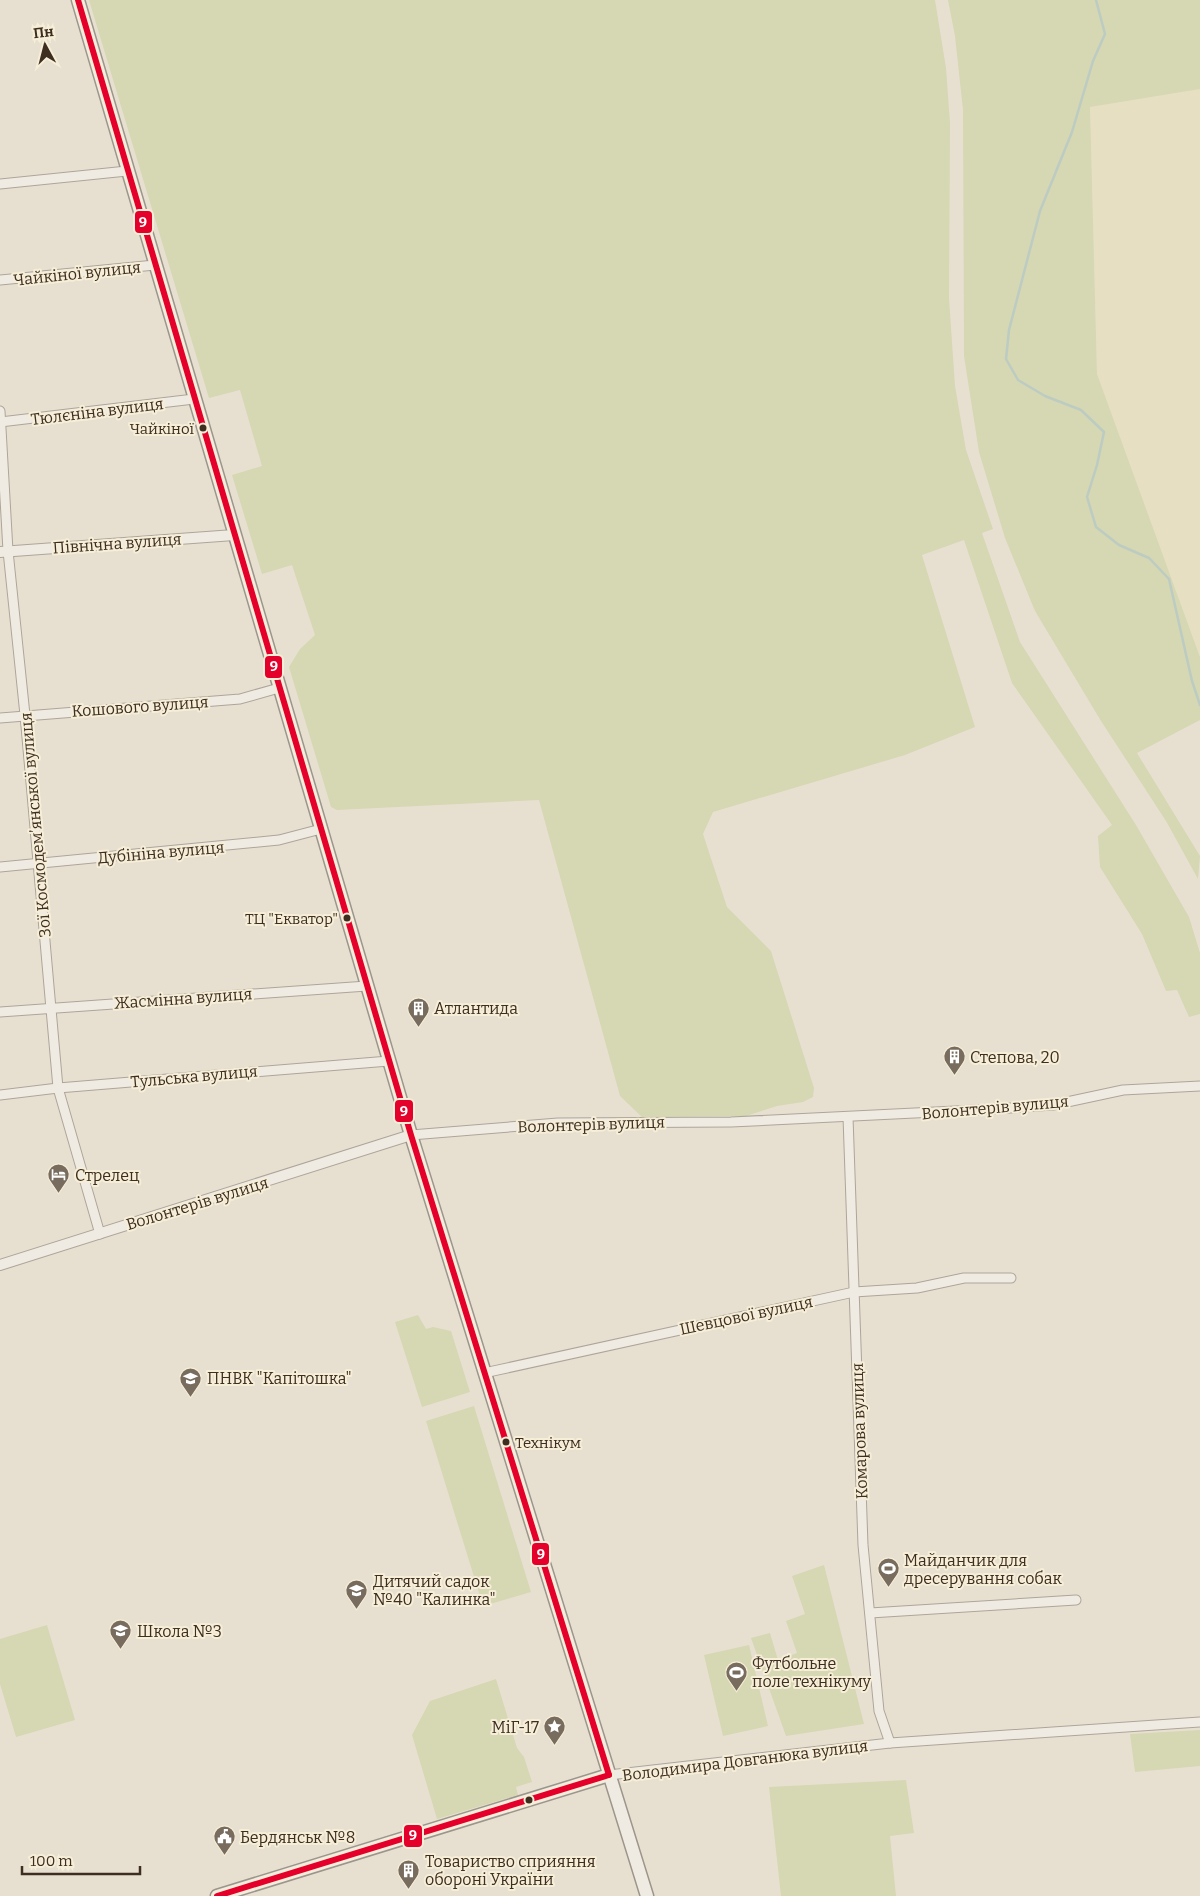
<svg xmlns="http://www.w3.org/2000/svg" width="1200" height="1896" viewBox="0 0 1200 1896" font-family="Bitter,serif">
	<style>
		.farmland { fill: #e6dfc2 }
		.green { fill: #d6d7b3 }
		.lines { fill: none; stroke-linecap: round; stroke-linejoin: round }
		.stream { stroke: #bcccc2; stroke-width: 2.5 }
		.minor-casing { stroke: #ada599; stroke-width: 11 }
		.tertiary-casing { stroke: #ada599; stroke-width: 12 }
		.secondary-casing { stroke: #9c958a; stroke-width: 15 }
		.minor { stroke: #efebe3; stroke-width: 9 }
		.tertiary { stroke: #efebe3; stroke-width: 10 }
		.secondary { stroke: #efebe3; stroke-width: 12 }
		.bus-1-casing { stroke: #f7eed8; stroke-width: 10 }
		.bus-1 { stroke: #e4002b; stroke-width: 6 }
		.bus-dot { fill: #3d2e20; stroke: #f7eed8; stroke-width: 2 }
		.labels { text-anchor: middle; stroke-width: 4; stroke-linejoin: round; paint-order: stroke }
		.bus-label { font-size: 15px; fill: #3d2e20; stroke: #f7eed8; text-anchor: end }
		.street-label { font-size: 16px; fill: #3d2e20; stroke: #f7eed8 }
		.poi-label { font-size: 16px; fill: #3d2e20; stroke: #f7eed8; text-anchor: start }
		.line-badge { stroke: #f7eed8; stroke-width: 2 }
		.badge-label { font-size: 14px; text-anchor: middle; font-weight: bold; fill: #fff }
	</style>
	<rect width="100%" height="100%" fill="#e7e0d1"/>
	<path class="farmland" d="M1200 89V657L1097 374 1090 107Z"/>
	<g class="green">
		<path d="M89 0H935L946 68 950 123 949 298 955 386 966 450 993 529 982 533 1020 642 1136 825 1189 917 1200 953V1014L1189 1017 1177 990 1166 991 1142 934 1100 867 1098 836 1112 825 1012 683 964 540 922 555 975 727 905 755 713 812 703 834 727 907 771 951 814 1088 813 1097 803 1102 777 1106 746 1116 642 1117 620 1096 539 800 337 810 331 807 289 667 300 649 315 635 292 565 262 574 232 475 262 466 240 390 209 398Z"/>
		<path d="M948 0H1200V89L1090 107 1097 374 1200 657V720L1137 753 1200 856 1198 879 1166 821 1101 721 1035 611 1005 538 979 452 964 356 963 110 955 36Z"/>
		<path d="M418 1315 426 1329 433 1327 451 1331 470 1392 422 1407 395 1322Z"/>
		<path d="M474 1406 531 1592 483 1606 426 1421Z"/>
		<path d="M824 1565 864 1724 786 1736 751 1638 770 1633 778 1660 797 1653 786 1621 805 1614 792 1576Z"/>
		<path d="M47 1625 75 1720 16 1737 0 1684V1639Z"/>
		<path d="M749 1645 768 1726 723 1736 704 1655Z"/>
		<path d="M496 1679 517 1748 524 1757 532 1782 516 1787 518 1795 437 1819 412 1735 430 1701Z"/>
		<path d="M1200 1730V1766L1135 1772 1130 1734Z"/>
		<path d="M906 1780 914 1833 890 1836 896 1896H781L769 1787Z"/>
	</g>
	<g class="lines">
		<path class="stream" d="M1096 0 1105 34 1093 61 1072 132 1040 211 1009 330 1006 359 1018 380 1045 396 1081 410 1104 432 1097 465 1087 497 1096 527 1119 545 1149 558 1169 579 1192 681 1200 705"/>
		<defs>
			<g id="minor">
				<path d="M0 184 127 171"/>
				<path d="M0 280 155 265"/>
				<path d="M0 411 8 551 25 715 58 1088 100 1234"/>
				<path d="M0 422 194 399"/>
				<path d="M0 718 240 699 279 688"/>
				<path d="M0 867 279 840 321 829"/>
				<path d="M0 1012 367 986"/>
				<path d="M0 1095 58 1088 389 1061"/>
				<path d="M848 1117 863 1545 879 1711 890 1743"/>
				<path d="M411 1135 558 1123 731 1122 996 1109 1053 1105 1123 1090 1200 1086"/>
				<path d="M484 1373 854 1292 917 1288 964 1278H1011"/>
				<path d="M870 1613 1076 1600"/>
				<path d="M609 1775 890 1743 1200 1722"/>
			</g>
			<g id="tertiary">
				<path d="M0 552 234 535"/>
				<path d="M0 1265 411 1135"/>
			</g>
			<g id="secondary">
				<path d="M78 0 411 1135 647 1896"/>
				<path d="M217 1896 609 1775"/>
			</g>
		</defs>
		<use href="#minor" class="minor-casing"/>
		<use href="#tertiary" class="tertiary-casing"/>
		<use href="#secondary" class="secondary-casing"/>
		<use href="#minor" class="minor"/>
		<use href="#tertiary" class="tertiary"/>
		<use href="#secondary" class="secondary"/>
		<defs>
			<g id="bus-1">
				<path d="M78 0 411 1135 609 1775"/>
				<path d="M217 1896 609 1775"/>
			</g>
		</defs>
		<use href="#bus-1" class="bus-1-casing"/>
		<use href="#bus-1" class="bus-1"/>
	</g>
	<defs>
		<symbol id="building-pin" viewBox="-11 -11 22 30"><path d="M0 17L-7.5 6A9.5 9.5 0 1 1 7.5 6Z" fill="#786c5e" stroke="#f7eed8"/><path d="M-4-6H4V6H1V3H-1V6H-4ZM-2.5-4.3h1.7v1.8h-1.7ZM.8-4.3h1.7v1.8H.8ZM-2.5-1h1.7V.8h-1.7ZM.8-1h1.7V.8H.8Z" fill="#fff"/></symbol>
		<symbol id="hotel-pin" viewBox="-11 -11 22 30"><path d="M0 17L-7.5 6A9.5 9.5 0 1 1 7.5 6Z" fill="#786c5e" stroke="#f7eed8"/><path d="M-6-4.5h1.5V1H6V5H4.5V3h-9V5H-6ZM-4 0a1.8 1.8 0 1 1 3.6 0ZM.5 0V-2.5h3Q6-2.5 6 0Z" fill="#fff"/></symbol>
		<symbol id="school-pin" viewBox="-11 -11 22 30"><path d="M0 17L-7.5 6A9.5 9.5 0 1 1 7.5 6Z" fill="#786c5e" stroke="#f7eed8"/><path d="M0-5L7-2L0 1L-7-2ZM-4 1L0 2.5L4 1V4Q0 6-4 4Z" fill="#fff"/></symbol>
		<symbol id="stadium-pin" viewBox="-11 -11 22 30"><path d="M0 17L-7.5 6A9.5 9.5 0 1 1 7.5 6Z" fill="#786c5e" stroke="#f7eed8"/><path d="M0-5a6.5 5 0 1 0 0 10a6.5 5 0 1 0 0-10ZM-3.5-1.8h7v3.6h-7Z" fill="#fff"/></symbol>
		<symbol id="sight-pin" viewBox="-11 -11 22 30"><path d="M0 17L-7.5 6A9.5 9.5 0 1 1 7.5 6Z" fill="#786c5e" stroke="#f7eed8"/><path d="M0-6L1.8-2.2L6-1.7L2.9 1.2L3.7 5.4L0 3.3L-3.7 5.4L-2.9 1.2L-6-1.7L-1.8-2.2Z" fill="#fff"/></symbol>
		<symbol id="civic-pin" viewBox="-11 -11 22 30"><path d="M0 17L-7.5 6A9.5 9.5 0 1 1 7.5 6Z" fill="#786c5e" stroke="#f7eed8"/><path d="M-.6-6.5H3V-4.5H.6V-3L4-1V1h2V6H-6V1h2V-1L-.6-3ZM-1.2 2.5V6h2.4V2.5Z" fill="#fff"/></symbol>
	</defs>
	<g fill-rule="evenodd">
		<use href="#building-pin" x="406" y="996" width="25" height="34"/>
		<use href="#building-pin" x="942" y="1044" width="25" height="34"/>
		<use href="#hotel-pin" x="46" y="1162" width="25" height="34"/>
		<use href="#school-pin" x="178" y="1366" width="25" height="34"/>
		<use href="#stadium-pin" x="876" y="1556" width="25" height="34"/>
		<use href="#school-pin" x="344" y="1578" width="25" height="34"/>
		<use href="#school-pin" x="108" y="1618" width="25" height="34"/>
		<use href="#stadium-pin" x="724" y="1660" width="25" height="34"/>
		<use href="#sight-pin" x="542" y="1714" width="25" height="34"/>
		<use href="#civic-pin" x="212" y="1824" width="25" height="34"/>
		<use href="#building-pin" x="396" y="1858" width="25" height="34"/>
	</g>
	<g class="bus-dot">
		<circle cx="203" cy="428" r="4.5"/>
		<circle cx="347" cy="918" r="4.5"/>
		<circle cx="506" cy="1442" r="4.5"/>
		<circle cx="529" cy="1800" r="4.5"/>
	</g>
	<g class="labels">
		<g class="bus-label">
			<text x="194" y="434">Чайкіної</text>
			<text x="338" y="924">ТЦ "Екватор"</text>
			<text x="515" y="1448" text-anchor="start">Технікум</text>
		</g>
		<g class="street-label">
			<text transform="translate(77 273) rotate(-6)" y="6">Чайкіної вулиця</text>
			<text transform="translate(97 411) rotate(-7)" y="6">Тюлєніна вулиця</text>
			<text transform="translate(117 543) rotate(-4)" y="6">Північна вулиця</text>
			<text transform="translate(140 706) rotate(-4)" y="6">Кошового вулиця</text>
			<text transform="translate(35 825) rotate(-95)" y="6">Зої Космодем’янської вулиця</text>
			<text transform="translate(161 852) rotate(-5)" y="6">Дубініна вулиця</text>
			<text transform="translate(183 998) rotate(-4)" y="6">Жасмінна вулиця</text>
			<text transform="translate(194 1076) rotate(-5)" y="6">Тульська вулиця</text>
			<text transform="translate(995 1107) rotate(-5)" y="6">Волонтерів вулиця</text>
			<text transform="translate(591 1124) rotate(-2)" y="6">Волонтерів вулиця</text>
			<text transform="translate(197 1203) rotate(-17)" y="6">Волонтерів вулиця</text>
			<text transform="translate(746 1315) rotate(-12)" y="6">Шевцової вулиця</text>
			<text transform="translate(859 1431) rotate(-92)" y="6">Комарова вулиця</text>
			<text transform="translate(745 1760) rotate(-7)" y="6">Володимира Довганюка вулиця</text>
		</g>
		<g class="poi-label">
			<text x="434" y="1014">Атлантида</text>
			<text x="970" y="1063">Степова, 20</text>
			<text x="75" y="1181">Стрелец</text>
			<text x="207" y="1384">ПНВК "Капітошка"</text>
			<text x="904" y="1566">Майданчик для<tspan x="904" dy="18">дресерування собак</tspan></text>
			<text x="373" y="1587">Дитячий садок<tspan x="373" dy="18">№40 "Калинка"</tspan></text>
			<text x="137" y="1637">Школа №3</text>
			<text x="752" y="1669">Футбольне<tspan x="752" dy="18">поле технікуму</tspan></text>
			<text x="539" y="1733" text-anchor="end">МіГ-17</text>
			<text x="240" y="1843">Бердянськ №8</text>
			<text x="425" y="1867">Товариство сприяння<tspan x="425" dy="18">обороні України</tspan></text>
		</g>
	</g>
	<g class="line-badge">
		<rect x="134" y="210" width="19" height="24" rx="5" fill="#e4002b"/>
		<rect x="264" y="655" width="19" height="24" rx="5" fill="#e4002b"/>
		<rect x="394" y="1099" width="20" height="24" rx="5" fill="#e4002b"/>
		<rect x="531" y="1542" width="19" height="24" rx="5" fill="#e4002b"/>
		<rect x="403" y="1824" width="20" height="24" rx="5" fill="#e4002b"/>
	</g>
	<g class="badge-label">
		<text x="143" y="227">9</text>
		<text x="274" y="671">9</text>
		<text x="404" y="1116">9</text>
		<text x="541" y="1559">9</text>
		<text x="413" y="1840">9</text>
	</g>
	<g transform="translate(45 45) rotate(353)" stroke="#f7eed8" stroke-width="4" paint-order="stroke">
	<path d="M0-4L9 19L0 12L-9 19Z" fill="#3d2e20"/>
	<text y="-8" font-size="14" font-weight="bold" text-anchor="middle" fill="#3d2e20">Пн</text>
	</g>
	<path d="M22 1866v8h118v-8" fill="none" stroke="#3d2e20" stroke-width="2.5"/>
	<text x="30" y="1866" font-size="15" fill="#3d2e20" stroke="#f7eed8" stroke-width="4" paint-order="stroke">100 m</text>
</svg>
